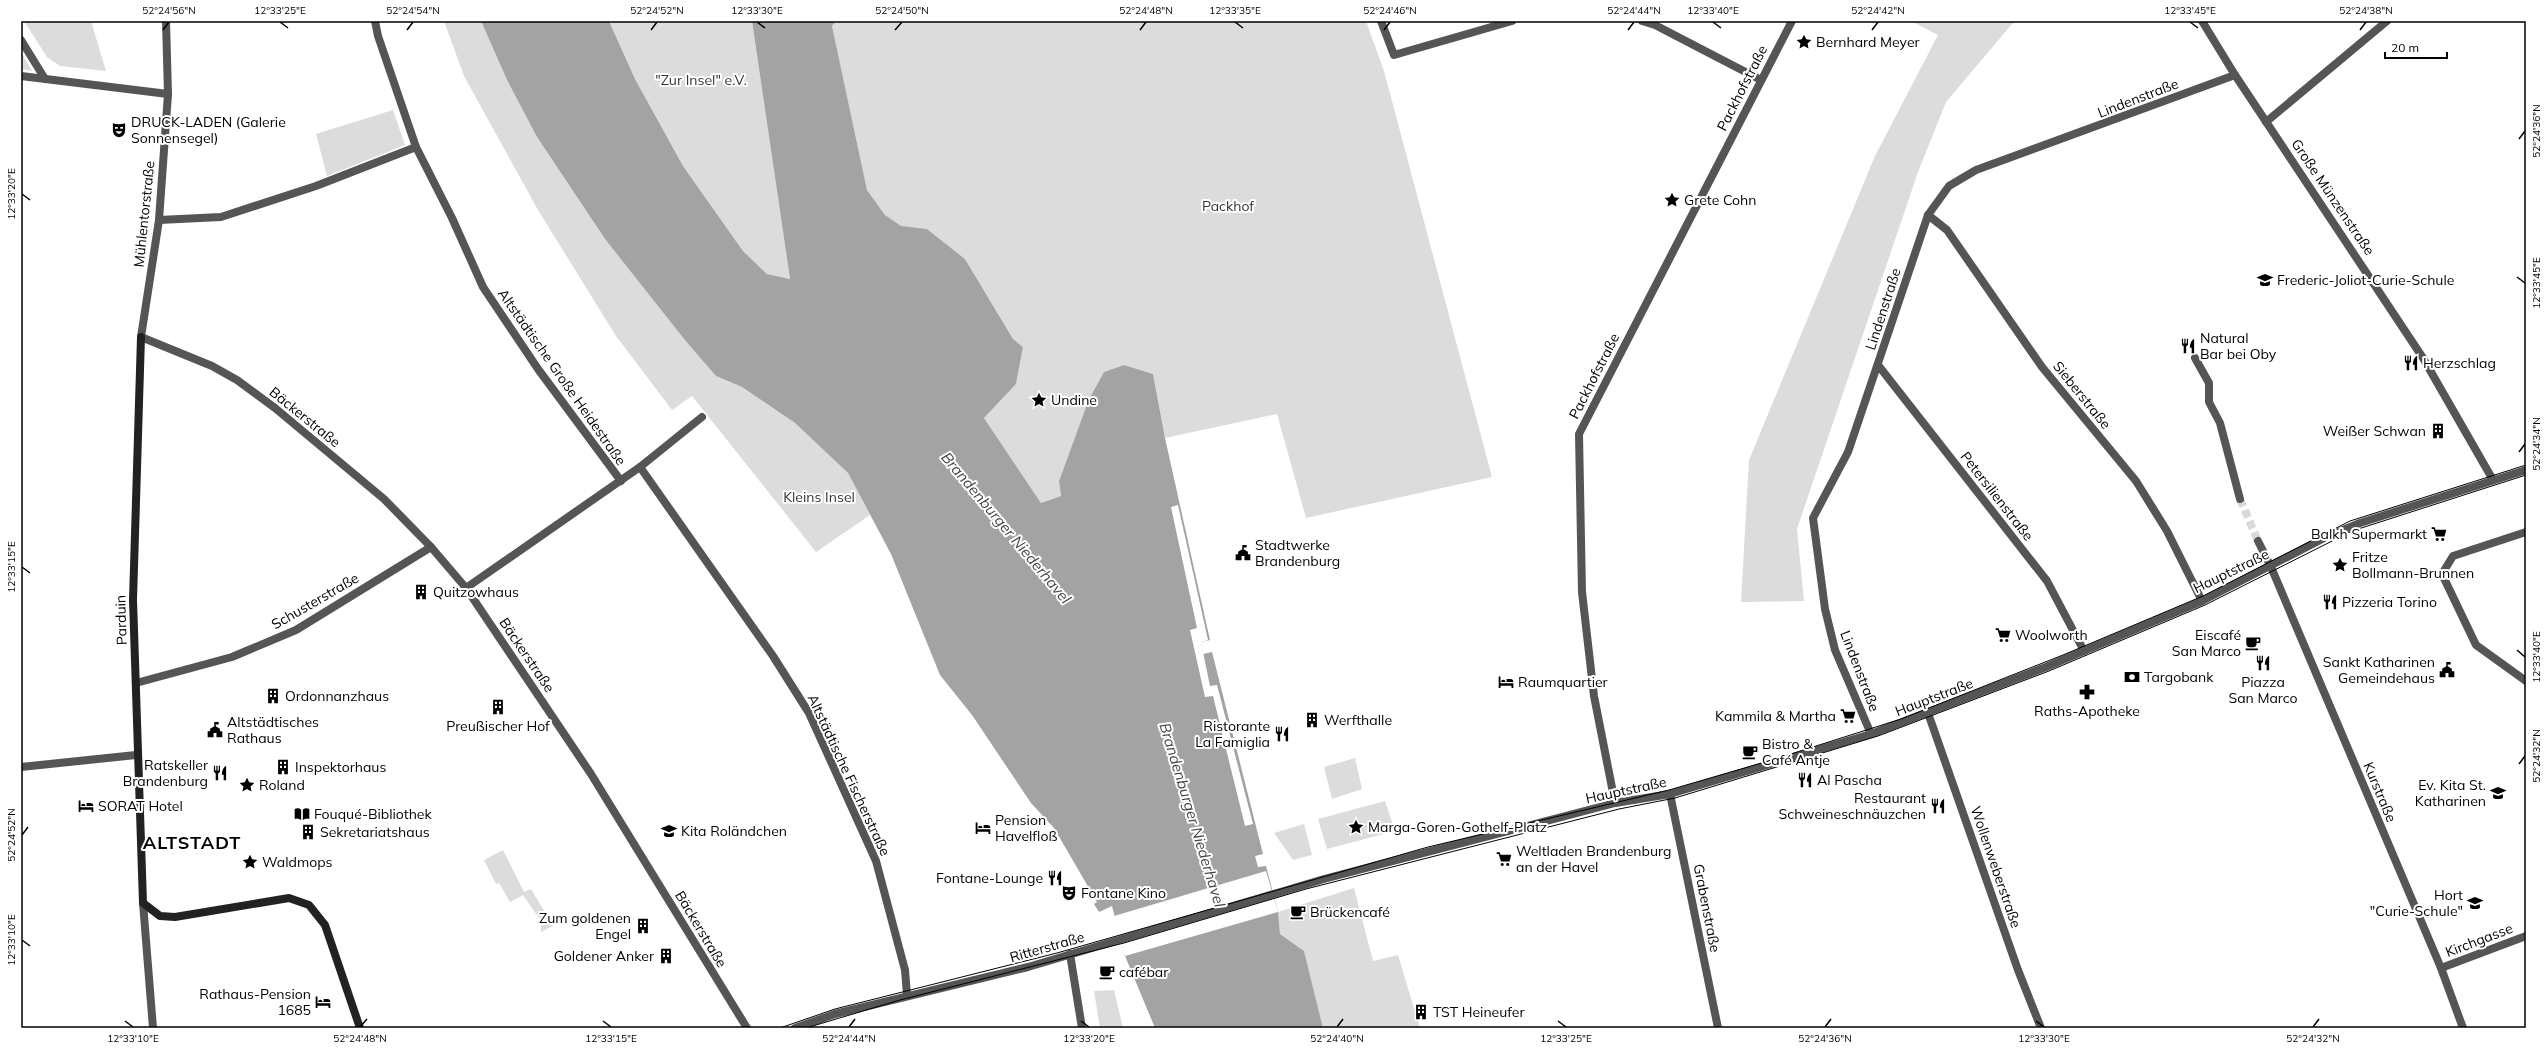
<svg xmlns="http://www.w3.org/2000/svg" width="2547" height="1049" viewBox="0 0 2547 1049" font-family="Mulish,sans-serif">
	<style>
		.green { fill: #dcdcdc }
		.water { fill: #a3a3a3 }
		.pier { fill: #fff }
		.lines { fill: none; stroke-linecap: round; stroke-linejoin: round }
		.street-tunnel { stroke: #d9d9d9; stroke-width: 8; stroke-dasharray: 8 4; stroke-linecap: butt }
		.street { stroke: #555; stroke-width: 8 }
		.secondary { stroke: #222; stroke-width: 8 }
		.tram { stroke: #000; stroke-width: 1 }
		.ticks { fill: none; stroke: #000; stroke-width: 1.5 }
		.labels { text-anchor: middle; stroke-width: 4; stroke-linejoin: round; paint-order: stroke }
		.poi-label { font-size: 14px; fill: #000; stroke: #fff; text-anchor: start }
		.park-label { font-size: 14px; fill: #333; stroke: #fff }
		.street-label { font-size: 14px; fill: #000; stroke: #fff }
		.water-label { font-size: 15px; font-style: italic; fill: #444; stroke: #fff }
		.district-label { font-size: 18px; font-weight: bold; letter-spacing: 1px; fill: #000; stroke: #fff }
		.neatline { fill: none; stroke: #000; stroke-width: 1.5 }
		.ticks-label { font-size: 10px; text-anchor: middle; fill: #000 }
	</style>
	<rect width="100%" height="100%" fill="#fff"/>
	<g class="green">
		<path d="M24 21H91L106 71 60 66 47 57Z"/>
		<path d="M444 21H481L507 80 537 137 605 239 716 376 742 387 795 423 848 473 870 515 816 552 692 396 672 410 616 336 538 210 464 76Z"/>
		<path d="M609 21H752L790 279 767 274 743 251 683 166 635 79Z"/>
		<path d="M836 21H1366L1384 71 1492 477 1306 518 1277 414 1165 438 1153 374 1124 365 1104 372 1089 399 1059 481 1061 496 1041 503 984 418 1016 384 1023 347 1013 339 965 259 927 229 901 227 885 215 867 190 832 26Z"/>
		<path d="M1911 21H2018L2012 24 1946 102 1918 172 1797 529 1804 601 1741 602 1749 460 1875 156 1938 35Z"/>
		<path d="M21 52 32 71 21 69Z"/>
		<path d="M393 110 405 145 327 176 316 134Z"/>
		<path d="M1355 758 1362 789 1332 799 1324 767Z"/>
		<path d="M1385 801 1395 831 1327 849 1318 819Z"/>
		<path d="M1304 824 1312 855 1293 860 1274 833Z"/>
		<path d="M503 850 524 892 531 889 553 926 541 932V921L523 895 510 902 499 883 496 884 484 860Z"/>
		<path d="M1354 888 1373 961 1398 955 1420 1028H1323L1304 951 1280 934 1278 912Z"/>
		<path d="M1114 990 1123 1028H1100L1094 991Z"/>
	</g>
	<path class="water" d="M481 21H609L635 79 683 166 743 251 767 274 790 279 752 21H836L832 26 867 190 885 215 901 226 927 229 965 259 1013 339 1023 347 1016 384 984 418 1041 503 1061 496 1059 481 1089 399 1104 372 1124 365 1153 374 1165 438 1210 640 1201 642 1203 654 1212 652 1263 854 1255 856 1258 867 1266 866 1278 912 1280 934 1304 951 1323 1028H1155L1125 956 1112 906 1099 912 1094 904 1097 902 1054 828 1031 803 972 715 940 675 891 554 848 473 795 423 742 387 716 376 685 340 605 239 537 137 507 80Z"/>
	<g class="pier">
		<path d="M1178 505 1208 640 1201 642 1210 686 1217 685 1253 824 1245 826 1213 696 1205 697 1190 630 1197 628 1171 507Z"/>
		<path d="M1266 871 1278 912 1125 956 1114 916Z"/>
	</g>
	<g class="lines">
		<path class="street-tunnel" d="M2240 499 2258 541"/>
		<g class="street">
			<path d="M166 21 168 94 159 220 141 337 212 366 237 380 275 408 384 499 431 547 466 588 591 774 747 1028"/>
			<path d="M375 21 378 36 416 147 452 218 483 287 538 369 621 481"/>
			<path d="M1381 21 1394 55 1512 21"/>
			<path d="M1642 21 1655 25 1761 80"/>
			<path d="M2202 21 2235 75 2423 358 2493 480"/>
			<path d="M21 40 45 79"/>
			<path d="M21 76 168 94"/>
			<path d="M2266 122 2387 21"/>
			<path d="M1928 215 1947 230 2042 367 2136 481 2167 531 2202 601"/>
			<path d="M159 220 221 217 316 186 416 147"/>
			<path d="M2195 358 2209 383V402L2220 423 2240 499"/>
			<path d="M1878 365 2047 581 2084 651"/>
			<path d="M640 467 773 656 809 713 876 861 905 970 907 995"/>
			<path d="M2526 532 2453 556 2442 574 2476 645 2526 681"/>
			<path d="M2258 541 2271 567 2441 968 2463 1028"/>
			<path d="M466 588 640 467 702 417"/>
			<path d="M136 683 232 657 296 630 431 547"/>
			<path d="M1928 713 2018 970 2041 1028"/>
			<path d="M1871 734 1835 650 1825 609 1813 518 1848 452 1928 215 1949 186 1976 170 2235 75"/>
			<path d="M21 767 136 755"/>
			<path d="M1670 794 1718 1028"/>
			<path d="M1615 803 1594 696 1582 592 1579 434 1792 21"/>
			<path d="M143 903 153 1028"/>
			<path d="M1070 954 1082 1028"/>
			<path d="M2441 968 2526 936"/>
			<path d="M795 1028 835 1014 1028 967 1324 879 1615 803 1670 794 1871 734 2046 667 2202 601 2326 537 2360 523 2526 470"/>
		</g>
		<path class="secondary" d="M141 337 133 600 143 903 160 916 175 917 289 898 309 905 325 925 360 1028"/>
		<g class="tram">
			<path d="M780 1028 835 1009 1057 953 1428 847 1669 790 1772 760 1901 719 2063 655 2203 596 2350 521 2526 465"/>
			<path d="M806 1028 900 1000 1124 943 1306 889 1619 809 1675 798 1878 736 2049 671 2205 605 2352 531 2526 475"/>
		</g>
	</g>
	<path class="ticks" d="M280 22 288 28M757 22 765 28M1235 22 1243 28M1713 22 1721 28M2190 22 2198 28M163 30 169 22M407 30 413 22M651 30 657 22M895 30 902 22M1140 30 1146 22M1384 30 1390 22M1628 30 1634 22M1872 30 1878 22M2360 30 2366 22M2519 139 2525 131M22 194 30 200M2517 277 2525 283M2519 452 2525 444M22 567 30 573M2517 650 2525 657M2519 764 2525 756M22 835 28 827M22 940 30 946M125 1021 133 1027M603 1021 611 1027M1081 1021 1089 1027M1558 1021 1566 1027M2036 1021 2044 1027M360 1027 367 1019M849 1027 855 1019M1337 1027 1343 1019M1825 1027 1831 1019M2313 1027 2319 1019"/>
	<defs>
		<symbol id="sight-bare" viewBox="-9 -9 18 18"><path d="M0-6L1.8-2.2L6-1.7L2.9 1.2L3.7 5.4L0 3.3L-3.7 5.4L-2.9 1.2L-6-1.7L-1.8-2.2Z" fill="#000" stroke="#fff" stroke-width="2.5" paint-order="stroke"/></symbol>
		<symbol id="theatre-bare" viewBox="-9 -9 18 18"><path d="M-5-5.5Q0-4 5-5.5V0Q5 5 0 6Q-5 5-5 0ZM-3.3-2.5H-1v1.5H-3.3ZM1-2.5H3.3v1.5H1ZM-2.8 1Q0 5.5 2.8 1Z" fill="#000" stroke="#fff" stroke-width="2.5" paint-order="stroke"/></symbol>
		<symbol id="school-bare" viewBox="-9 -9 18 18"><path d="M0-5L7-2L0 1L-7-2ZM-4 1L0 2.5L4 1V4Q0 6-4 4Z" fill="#000" stroke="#fff" stroke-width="2.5" paint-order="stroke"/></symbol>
		<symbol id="restaurant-bare" viewBox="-9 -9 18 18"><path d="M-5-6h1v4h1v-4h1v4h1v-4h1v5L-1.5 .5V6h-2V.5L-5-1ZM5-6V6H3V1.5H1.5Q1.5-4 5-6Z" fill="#000" stroke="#fff" stroke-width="2.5" paint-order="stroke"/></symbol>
		<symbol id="building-bare" viewBox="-9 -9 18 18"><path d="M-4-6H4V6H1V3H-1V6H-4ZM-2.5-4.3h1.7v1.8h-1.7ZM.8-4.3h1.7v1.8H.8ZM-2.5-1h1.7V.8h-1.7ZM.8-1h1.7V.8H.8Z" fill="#000" stroke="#fff" stroke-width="2.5" paint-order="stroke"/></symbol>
		<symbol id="supermarket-bare" viewBox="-9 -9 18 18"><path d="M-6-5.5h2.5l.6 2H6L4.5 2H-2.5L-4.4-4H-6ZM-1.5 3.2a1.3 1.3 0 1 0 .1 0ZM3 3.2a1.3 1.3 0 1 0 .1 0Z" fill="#000" stroke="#fff" stroke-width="2.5" paint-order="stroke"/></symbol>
		<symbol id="civic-bare" viewBox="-9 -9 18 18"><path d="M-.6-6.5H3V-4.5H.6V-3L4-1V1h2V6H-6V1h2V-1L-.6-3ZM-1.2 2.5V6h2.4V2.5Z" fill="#000" stroke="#fff" stroke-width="2.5" paint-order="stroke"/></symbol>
		<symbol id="cafe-bare" viewBox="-9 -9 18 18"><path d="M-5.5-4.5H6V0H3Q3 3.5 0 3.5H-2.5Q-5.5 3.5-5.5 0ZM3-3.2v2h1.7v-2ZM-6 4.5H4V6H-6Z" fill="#000" stroke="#fff" stroke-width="2.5" paint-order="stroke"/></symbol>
		<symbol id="bank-bare" viewBox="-9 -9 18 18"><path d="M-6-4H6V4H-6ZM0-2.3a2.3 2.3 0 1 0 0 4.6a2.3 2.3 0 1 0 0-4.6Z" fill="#000" stroke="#fff" stroke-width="2.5" paint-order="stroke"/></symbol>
		<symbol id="hotel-bare" viewBox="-9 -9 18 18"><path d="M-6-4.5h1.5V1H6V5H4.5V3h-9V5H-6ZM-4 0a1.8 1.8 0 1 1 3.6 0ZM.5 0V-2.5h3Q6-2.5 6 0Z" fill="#000" stroke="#fff" stroke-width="2.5" paint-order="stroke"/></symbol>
		<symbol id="pharmacy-bare" viewBox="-9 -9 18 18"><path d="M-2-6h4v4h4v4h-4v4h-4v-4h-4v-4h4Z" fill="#000" stroke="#fff" stroke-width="2.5" paint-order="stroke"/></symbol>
		<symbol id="library-bare" viewBox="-9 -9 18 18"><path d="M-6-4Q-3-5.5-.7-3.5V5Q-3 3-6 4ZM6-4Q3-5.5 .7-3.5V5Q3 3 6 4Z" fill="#000" stroke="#fff" stroke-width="2.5" paint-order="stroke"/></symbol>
	</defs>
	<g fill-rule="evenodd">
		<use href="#sight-bare" x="1793" y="31" width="22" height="22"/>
		<use href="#theatre-bare" x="108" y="119" width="22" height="22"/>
		<use href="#sight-bare" x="1661" y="189" width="22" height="22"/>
		<use href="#school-bare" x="2254" y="269" width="22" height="22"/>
		<use href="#restaurant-bare" x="2177" y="335" width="22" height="22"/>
		<use href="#restaurant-bare" x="2400" y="352" width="22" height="22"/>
		<use href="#sight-bare" x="1028" y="389" width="22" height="22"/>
		<use href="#building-bare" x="2427" y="420" width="22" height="22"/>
		<use href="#supermarket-bare" x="2428" y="523" width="22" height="22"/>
		<use href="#civic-bare" x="1232" y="542" width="22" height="22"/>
		<use href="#sight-bare" x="2329" y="554" width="22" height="22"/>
		<use href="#building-bare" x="410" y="581" width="22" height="22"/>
		<use href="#restaurant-bare" x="2319" y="591" width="22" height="22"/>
		<use href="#supermarket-bare" x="1992" y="624" width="22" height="22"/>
		<use href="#cafe-bare" x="2242" y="632" width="22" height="22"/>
		<use href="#restaurant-bare" x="2252" y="652" width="22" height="22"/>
		<use href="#civic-bare" x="2436" y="659" width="22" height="22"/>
		<use href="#bank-bare" x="2121" y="666" width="22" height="22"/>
		<use href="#hotel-bare" x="1495" y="671" width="22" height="22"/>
		<use href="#pharmacy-bare" x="2076" y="681" width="22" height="22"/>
		<use href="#building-bare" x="262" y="685" width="22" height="22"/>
		<use href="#building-bare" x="487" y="696" width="22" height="22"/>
		<use href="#supermarket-bare" x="1837" y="705" width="22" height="22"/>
		<use href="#building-bare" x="1301" y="709" width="22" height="22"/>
		<use href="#civic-bare" x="204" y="719" width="22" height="22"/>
		<use href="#restaurant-bare" x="1271" y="723" width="22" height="22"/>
		<use href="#cafe-bare" x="1739" y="741" width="22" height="22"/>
		<use href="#building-bare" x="272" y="756" width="22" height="22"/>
		<use href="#restaurant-bare" x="209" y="762" width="22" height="22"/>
		<use href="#restaurant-bare" x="1794" y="769" width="22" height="22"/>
		<use href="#sight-bare" x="236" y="774" width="22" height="22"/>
		<use href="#school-bare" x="2487" y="782" width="22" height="22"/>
		<use href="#hotel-bare" x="75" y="795" width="22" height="22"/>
		<use href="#restaurant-bare" x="1927" y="795" width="22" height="22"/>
		<use href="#library-bare" x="291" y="803" width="22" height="22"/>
		<use href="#sight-bare" x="1345" y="816" width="22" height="22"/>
		<use href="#hotel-bare" x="972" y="817" width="22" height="22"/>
		<use href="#school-bare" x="658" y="820" width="22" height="22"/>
		<use href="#building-bare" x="297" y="821" width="22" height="22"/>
		<use href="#supermarket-bare" x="1493" y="848" width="22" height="22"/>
		<use href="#sight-bare" x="239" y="851" width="22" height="22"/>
		<use href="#restaurant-bare" x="1044" y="867" width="22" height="22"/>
		<use href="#theatre-bare" x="1058" y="882" width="22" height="22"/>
		<use href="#school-bare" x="2464" y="892" width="22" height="22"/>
		<use href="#cafe-bare" x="1287" y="901" width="22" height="22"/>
		<use href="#building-bare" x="632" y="915" width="22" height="22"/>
		<use href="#building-bare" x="655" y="945" width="22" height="22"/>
		<use href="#cafe-bare" x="1096" y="961" width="22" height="22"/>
		<use href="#hotel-bare" x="312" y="991" width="22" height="22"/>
		<use href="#building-bare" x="1410" y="1001" width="22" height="22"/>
	</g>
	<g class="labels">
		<g class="poi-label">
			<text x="1816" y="47">Bernhard Meyer</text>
			<text x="131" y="127">DRUCK-LADEN (Galerie<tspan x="131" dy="16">Sonnensegel)</tspan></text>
			<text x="1684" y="205">Grete Cohn</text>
			<text x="2277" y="285">Frederic-Joliot-Curie-Schule</text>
			<text x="2200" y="343">Natural<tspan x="2200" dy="16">Bar bei Oby</tspan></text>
			<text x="2423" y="368">Herzschlag</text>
			<text x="1051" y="405">Undine</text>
			<text x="2426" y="436" text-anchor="end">Weißer Schwan</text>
			<text x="2427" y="539" text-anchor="end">Balkh Supermarkt</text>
			<text x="1255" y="550">Stadtwerke<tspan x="1255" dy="16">Brandenburg</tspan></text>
			<text x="2352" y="562">Fritze<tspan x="2352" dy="16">Bollmann-Brunnen</tspan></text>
			<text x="433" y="597">Quitzowhaus</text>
			<text x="2342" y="607">Pizzeria Torino</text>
			<text x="2015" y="640">Woolworth</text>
			<text x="2241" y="640" text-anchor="end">Eiscafé<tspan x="2241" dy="16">San Marco</tspan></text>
			<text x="2435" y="667" text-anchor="end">Sankt Katharinen<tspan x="2435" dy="16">Gemeindehaus</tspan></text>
			<text x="2144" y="682">Targobank</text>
			<text x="1518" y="687">Raumquartier</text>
			<text x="2263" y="687" text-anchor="middle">Piazza<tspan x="2263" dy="16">San Marco</tspan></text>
			<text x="285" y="701">Ordonnanzhaus</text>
			<text x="2087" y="716" text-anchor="middle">Raths-Apotheke</text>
			<text x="1836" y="721" text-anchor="end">Kammila &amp; Martha</text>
			<text x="1324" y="725">Werfthalle</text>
			<text x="227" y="727">Altstädtisches<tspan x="227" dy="16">Rathaus</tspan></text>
			<text x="498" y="731" text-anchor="middle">Preußischer Hof</text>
			<text x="1270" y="731" text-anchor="end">Ristorante<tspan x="1270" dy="16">La Famiglia</tspan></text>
			<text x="1762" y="749">Bistro &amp;<tspan x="1762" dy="16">Café Antje</tspan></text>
			<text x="208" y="770" text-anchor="end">Ratskeller<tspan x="208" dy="16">Brandenburg</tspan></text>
			<text x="295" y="772">Inspektorhaus</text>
			<text x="1817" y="785">Al Pascha</text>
			<text x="259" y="790">Roland</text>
			<text x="2486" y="790" text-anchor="end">Ev. Kita St.<tspan x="2486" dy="16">Katharinen</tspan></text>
			<text x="1926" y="803" text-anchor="end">Restaurant<tspan x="1926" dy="16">Schweineschnäuzchen</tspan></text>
			<text x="98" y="811">SORAT Hotel</text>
			<text x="314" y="819">Fouqué-Bibliothek</text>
			<text x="995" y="825">Pension<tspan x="995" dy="16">Havelfloß</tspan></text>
			<text x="1368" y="832">Marga-Goren-Gothelf-Platz</text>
			<text x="681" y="836">Kita Roländchen</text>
			<text x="320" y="837">Sekretariatshaus</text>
			<text x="1516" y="856">Weltladen Brandenburg<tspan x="1516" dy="16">an der Havel</tspan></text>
			<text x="262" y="867">Waldmops</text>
			<text x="1043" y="883" text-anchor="end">Fontane-Lounge</text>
			<text x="1081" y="898">Fontane Kino</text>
			<text x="2463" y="900" text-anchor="end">Hort<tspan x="2463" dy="16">"Curie-Schule"</tspan></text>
			<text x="1310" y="917">Brückencafé</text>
			<text x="631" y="923" text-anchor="end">Zum goldenen<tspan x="631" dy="16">Engel</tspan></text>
			<text x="654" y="961" text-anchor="end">Goldener Anker</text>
			<text x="1119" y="977">cafébar</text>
			<text x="311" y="999" text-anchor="end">Rathaus-Pension<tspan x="311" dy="16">1685</tspan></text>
			<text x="1433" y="1017">TST Heineufer</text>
		</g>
		<g class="park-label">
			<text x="701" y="85">"Zur Insel" e.V.</text>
			<text x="1228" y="211">Packhof</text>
			<text x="819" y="502">Kleins Insel</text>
		</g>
		<g class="street-label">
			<text transform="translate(1742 88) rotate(-63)" y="5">Packhofstraße</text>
			<text transform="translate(2138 98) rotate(-21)" y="5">Lindenstraße</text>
			<text transform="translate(2333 197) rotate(56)" y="5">Große Münzenstraße</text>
			<text transform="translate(144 214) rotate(-84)" y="5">Mühlentorstraße</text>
			<text transform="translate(1883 309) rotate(-72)" y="5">Lindenstraße</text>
			<text transform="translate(1594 376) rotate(-63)" y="5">Packhofstraße</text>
			<text transform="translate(562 377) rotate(55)" y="5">Altstädtische Große Heidestraße</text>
			<text transform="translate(2082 395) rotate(51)" y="5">Sieberstraße</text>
			<text transform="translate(305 417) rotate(39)" y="5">Bäckerstraße</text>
			<text transform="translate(1997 496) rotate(52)" y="5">Petersilienstraße</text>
			<text transform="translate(2231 571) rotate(-26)" y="5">Hauptstraße</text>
			<text transform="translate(315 601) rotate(-30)" y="5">Schusterstraße</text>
			<text transform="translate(121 620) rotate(-92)" y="5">Parduin</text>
			<text transform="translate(527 655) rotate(56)" y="5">Bäckerstraße</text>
			<text transform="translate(1860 671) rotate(69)" y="5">Lindenstraße</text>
			<text transform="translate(1934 697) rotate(-21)" y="5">Hauptstraße</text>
			<text transform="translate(849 775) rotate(65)" y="5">Altstädtische Fischerstraße</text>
			<text transform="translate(1626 790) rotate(-12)" y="5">Hauptstraße</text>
			<text transform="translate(2380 792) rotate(67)" y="5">Kurstraße</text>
			<text transform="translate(1996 867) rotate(71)" y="5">Wollenweberstraße</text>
			<text transform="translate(1707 908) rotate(79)" y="5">Grabenstraße</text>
			<text transform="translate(701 929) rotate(59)" y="5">Bäckerstraße</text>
			<text transform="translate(2479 940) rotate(-21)" y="5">Kirchgasse</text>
			<text transform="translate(1047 947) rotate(-16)" y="5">Ritterstraße</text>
		</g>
		<g class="water-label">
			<text transform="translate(1006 528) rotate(50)" y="5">Brandenburger Niederhavel</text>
			<text transform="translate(1192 815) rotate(73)" y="5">Brandenburger Niederhavel</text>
		</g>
		<g class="district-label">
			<text x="192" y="849">ALTSTADT</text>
		</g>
	</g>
	<rect width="2547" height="1049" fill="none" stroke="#ffffff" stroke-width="44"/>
	<path d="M2385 52v6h62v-6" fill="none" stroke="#000000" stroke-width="2"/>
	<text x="2391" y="52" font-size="12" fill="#000000" stroke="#ffffff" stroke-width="3" paint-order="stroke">20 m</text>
	<rect x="22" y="22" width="2503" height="1005" class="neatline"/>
	<g class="ticks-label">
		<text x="169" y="14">52°24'56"N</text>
		<text x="280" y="14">12°33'25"E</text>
		<text x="413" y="14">52°24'54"N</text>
		<text x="657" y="14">52°24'52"N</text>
		<text x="757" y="14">12°33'30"E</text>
		<text x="902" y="14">52°24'50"N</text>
		<text x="1146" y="14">52°24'48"N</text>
		<text x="1235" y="14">12°33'35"E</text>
		<text x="1390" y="14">52°24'46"N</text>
		<text x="1634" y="14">52°24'44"N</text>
		<text x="1713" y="14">12°33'40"E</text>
		<text x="1878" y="14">52°24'42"N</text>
		<text x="2190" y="14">12°33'45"E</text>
		<text x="2366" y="14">52°24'38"N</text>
		<text transform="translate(2536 131) rotate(-90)" y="4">52°24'36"N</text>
		<text transform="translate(11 194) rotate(-90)" y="4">12°33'20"E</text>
		<text transform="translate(2536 283) rotate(-90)" y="4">12°33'45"E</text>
		<text transform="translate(2536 444) rotate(-90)" y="4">52°24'34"N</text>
		<text transform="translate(11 567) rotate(-90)" y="4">12°33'15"E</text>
		<text transform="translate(2536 657) rotate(-90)" y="4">12°33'40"E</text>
		<text transform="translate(2536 756) rotate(-90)" y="4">52°24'32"N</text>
		<text transform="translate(11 835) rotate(-90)" y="4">52°24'52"N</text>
		<text transform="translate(11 940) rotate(-90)" y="4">12°33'10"E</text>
		<text x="133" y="1042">12°33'10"E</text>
		<text x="360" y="1042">52°24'48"N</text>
		<text x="611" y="1042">12°33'15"E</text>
		<text x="849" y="1042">52°24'44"N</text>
		<text x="1089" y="1042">12°33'20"E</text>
		<text x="1337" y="1042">52°24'40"N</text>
		<text x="1566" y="1042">12°33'25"E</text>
		<text x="1825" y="1042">52°24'36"N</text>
		<text x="2044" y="1042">12°33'30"E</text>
		<text x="2313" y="1042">52°24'32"N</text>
	</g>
</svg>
